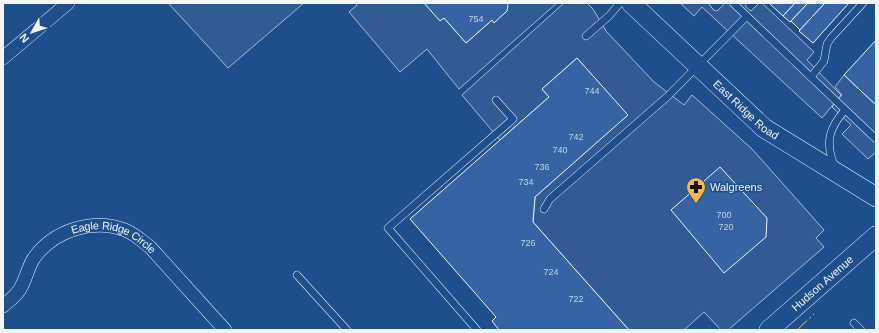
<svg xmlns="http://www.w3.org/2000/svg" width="879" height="333" viewBox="0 0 879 333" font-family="Arial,sans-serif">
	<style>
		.pitch { fill: #305b95; stroke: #a8bbd7 }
		.building { fill: #3563a3; stroke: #f2f6ff }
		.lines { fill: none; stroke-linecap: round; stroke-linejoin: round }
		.lane-casing { stroke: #f2f6ff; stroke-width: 8 }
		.street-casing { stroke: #f2f6ff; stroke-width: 14 }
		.secondary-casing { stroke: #f2f6ff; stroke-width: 20 }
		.lane { stroke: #1f4e8c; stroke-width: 7 }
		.street { stroke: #1f4e8c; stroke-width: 13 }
		.secondary { stroke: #1f4e8c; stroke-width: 19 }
		.power { stroke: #ffb74d; stroke-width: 1; stroke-dasharray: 14 3 2 3; stroke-linecap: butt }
		.labels { text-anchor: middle; stroke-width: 3; stroke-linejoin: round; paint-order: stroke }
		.number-label { font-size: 9px; fill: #c3d1e8 }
		.street-label { font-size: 11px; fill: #f2f6ff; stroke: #1f4e8c }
		.poi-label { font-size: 11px; fill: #f2f6ff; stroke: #1f4e8c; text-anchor: start }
	</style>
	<rect width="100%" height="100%" fill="#1f4e8c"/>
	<g class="pitch">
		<path d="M168 3H304L228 68Z"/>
		<path d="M355 3H424L444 18 466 43 492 20 494 22 507 11V3H557L459 89 427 49 400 72 349 12 357 5Z"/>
		<path d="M564 3H587L593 9 606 31 654 82 684 105 692 95 752 149 824 230 816 238 824 247 728 330H721L704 312 684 330H629L533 222 535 197 627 115 577 58 542 89 549 97 500 140 462 95Z"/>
		<path d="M680 3H747L745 6 751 11 759 3H762L814 52 807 60 841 95 822 118 702 7 694 16Z"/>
		<path d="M844 75 876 105V152L868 159 842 134 851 125 832 107 842 95 835 87Z"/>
	</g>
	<g class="building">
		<path d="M424 3H507L508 6 507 11 494 23 492 20 466 43 444 18 440 21Z"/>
		<path d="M769 3H795L783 16Z"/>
		<path d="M795 3H808L790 22 783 16Z"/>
		<path d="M808 3H825L800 30 791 21Z"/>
		<path d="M825 3H849L813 43 799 31Z"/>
		<path d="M876 40V105L844 75Z"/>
		<path d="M577 58 628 115 535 197 533 222 629 330H499L492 321 496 317 410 219 549 97 542 89Z"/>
		<path d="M720 167 767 218 766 237 724 273 671 210Z"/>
	</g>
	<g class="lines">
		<defs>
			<g id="lane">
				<path d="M713 3 716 7 720 3"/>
				<path d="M733 3 876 139"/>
				<path d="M586 36 609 16 620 3"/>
				<path d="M811 77 824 61 827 44 831 38 863 3"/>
				<path d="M834 165C825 142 829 128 845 110"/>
				<path d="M544 209 550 199 668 96 747 16"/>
				<path d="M297 275 347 330"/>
				<path d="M854 323 861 330"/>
				<path d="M477 330 388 228 513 119 496 100"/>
			</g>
			<g id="street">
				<path d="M3 58 68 3"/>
				<path id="s1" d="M3 306C9 301 16 296 20 289 26 279 28 267 34 258 54 230 93 218 125 230 135 234 142 241 150 247L225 330"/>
			</g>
			<g id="secondary">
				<path id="s2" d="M631 3 764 128 876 197"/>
				<path id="s3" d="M769 330 876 236"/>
			</g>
		</defs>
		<use href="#lane" class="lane-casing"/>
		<use href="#street" class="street-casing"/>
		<use href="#secondary" class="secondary-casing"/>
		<use href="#lane" class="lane"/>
		<use href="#street" class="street"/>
		<use href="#secondary" class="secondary"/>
		<path class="power" d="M797 330 814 314"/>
	</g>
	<defs>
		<symbol id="pharmacy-pin" viewBox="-11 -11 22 30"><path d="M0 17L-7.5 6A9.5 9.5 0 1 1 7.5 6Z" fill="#ffb74d" stroke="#1f4e8c"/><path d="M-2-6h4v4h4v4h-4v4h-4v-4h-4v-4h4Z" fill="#111"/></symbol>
	</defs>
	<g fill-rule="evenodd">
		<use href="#pharmacy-pin" x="685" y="176" width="22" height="30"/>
	</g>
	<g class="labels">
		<g class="number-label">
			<text x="476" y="22">754</text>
			<text x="592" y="94">744</text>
			<text x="576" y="140">742</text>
			<text x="560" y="153">740</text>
			<text x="542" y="170">736</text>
			<text x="526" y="185">734</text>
			<text x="724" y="218">700</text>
			<text x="726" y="230">720</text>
			<text x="528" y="246">726</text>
			<text x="551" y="275">724</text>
			<text x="576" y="302">722</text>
		</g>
		<g class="street-label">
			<text dy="4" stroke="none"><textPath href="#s2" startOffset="157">East Ridge Road</textPath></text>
			<text dy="4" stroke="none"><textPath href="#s1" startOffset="151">Eagle Ridge Circle</textPath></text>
			<text dy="4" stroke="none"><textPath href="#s3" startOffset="71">Hudson Avenue</textPath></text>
		</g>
		<g class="poi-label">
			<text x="710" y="191">Walgreens</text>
		</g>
	</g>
	<rect width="879" height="333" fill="none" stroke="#f2f6ff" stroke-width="8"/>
	<g transform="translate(32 32) rotate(231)" stroke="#1f4e8c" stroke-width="3" paint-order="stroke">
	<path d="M0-3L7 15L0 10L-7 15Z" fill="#f2f6ff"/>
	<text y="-6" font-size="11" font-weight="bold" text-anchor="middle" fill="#f2f6ff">N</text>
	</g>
</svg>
